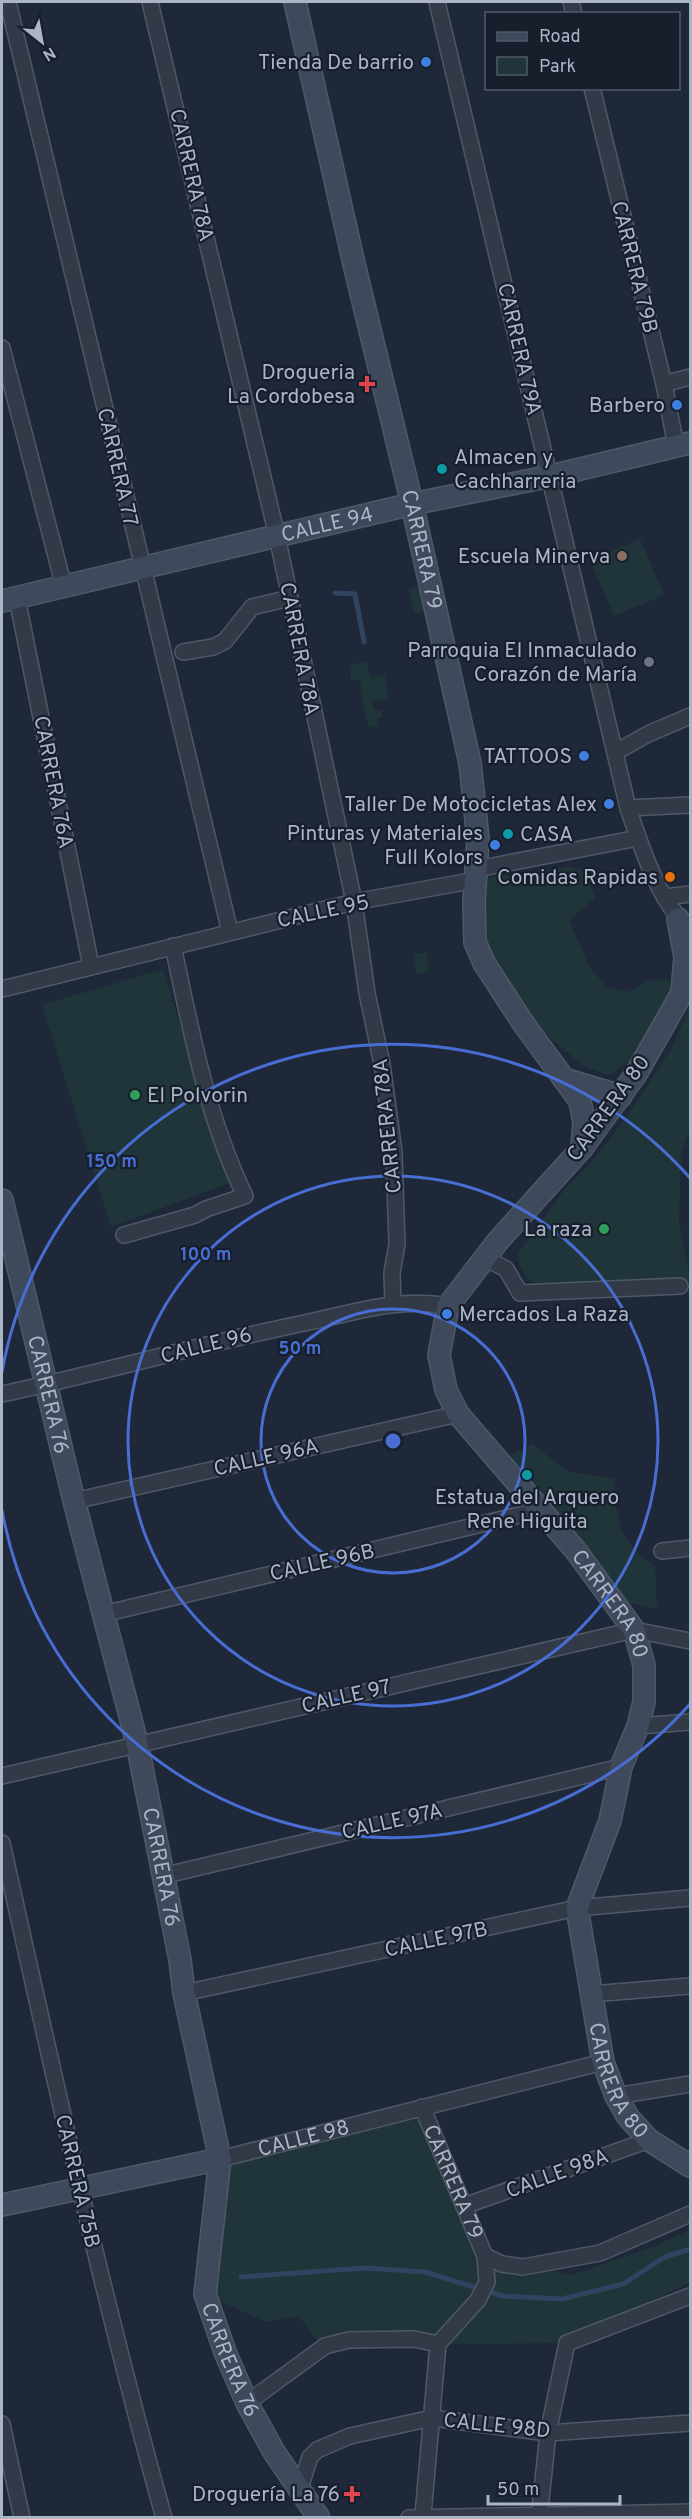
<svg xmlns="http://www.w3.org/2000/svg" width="692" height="2519" viewBox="0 0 692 2519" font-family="Overpass,sans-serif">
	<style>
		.green { fill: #203539 }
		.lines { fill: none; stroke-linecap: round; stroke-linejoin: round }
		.stream { stroke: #304361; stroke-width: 5 }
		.street-casing { stroke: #4f5867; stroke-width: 18 }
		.secondary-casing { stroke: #4f5867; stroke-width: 24 }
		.street { stroke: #323a48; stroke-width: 15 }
		.secondary { stroke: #3f495c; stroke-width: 21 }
		.ring { fill: none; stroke: #486dd3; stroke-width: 3 }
		.shop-dot { fill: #3f7fe0; stroke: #171f2d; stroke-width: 2 }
		.health-dot { fill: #e0444e; stroke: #171f2d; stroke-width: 2 }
		.culture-dot { fill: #0f9aa8; stroke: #171f2d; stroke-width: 2 }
		.education-dot { fill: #8d6e63; stroke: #171f2d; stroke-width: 2 }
		.worship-dot { fill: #6b7280; stroke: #171f2d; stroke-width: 2 }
		.food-dot { fill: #e8710a; stroke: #171f2d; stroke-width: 2 }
		.leisure-dot { fill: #2e9e5b; stroke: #171f2d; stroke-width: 2 }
		.labels { text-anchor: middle; stroke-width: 4.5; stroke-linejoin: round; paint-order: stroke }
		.poi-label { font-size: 21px; fill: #abb5c6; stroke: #171f2d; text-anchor: end }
		.street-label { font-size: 21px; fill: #abb5c6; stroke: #171f2d }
		.centre { fill: #486dd3; stroke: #171f2d; stroke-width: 3 }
		.ring-label { font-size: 18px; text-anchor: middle; font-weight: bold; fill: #486dd3; stroke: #171f2d; stroke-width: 4.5; stroke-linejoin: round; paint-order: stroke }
	</style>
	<rect width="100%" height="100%" fill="#1e2838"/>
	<g class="green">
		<path d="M640 539 664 595 614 616 590 560Z"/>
		<path d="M419 586 424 611 414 613 409 589Z"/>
		<path d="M366 661 371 678 385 675 388 697 372 702 375 711 381 710 382 717 377 719V726L369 728C366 713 359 695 361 680H351L350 665Z"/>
		<path d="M568 867 585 869 595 898 569 920 589 966 606 987 628 992C647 981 661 971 679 989 660 1023 644 1058 608 1075L585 1067 552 1040 489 959 480 932 484 878Z"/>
		<path d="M427 953 429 972 416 974 413 954Z"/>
		<path d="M163 969 229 1183 111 1227 42 1005Z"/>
		<path d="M690 1005V1130L681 1153 679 1221 690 1279 548 1287C528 1282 519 1274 518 1254L565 1189 596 1157 627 1116 672 1048Z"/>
		<path d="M532 1444 568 1471 614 1479C619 1527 615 1535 655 1567L657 1609 629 1603 505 1458Z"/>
		<path d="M422 2107 485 2256 572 2275 655 2246 690 2230V2282L567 2343 438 2344 319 2342 298 2316 266 2322 205 2294 220 2159Z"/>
	</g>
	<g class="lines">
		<g class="stream">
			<path d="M335 593 355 594 364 642"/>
			<path d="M241 2277 365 2268 425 2272 503 2296 562 2299 623 2284 665 2257 690 2249"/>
		</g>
		<defs>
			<g id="street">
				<path d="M8 2 230 932"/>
				<path d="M150 2 277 536 354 902 367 993 382 1064 394 1152 397 1244 392 1273 393 1304"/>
				<path d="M437 2 628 808C640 843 660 907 690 927"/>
				<path d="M571 2 574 14"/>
				<path d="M592 88 664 384 676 446"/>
				<path d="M2 348 64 587"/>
				<path d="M664 384 690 377"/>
				<path d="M17 598 91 966"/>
				<path d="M183 652 213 647 225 641 252 607 290 598"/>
				<path d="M616 752 648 734 690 716"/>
				<path d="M628 808 690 805"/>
				<path d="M664 897 690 894"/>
				<path d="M2 989 354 902 476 880 477 869 638 838"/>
				<path d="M124 1235 195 1215 206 1209 245 1196C207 1117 191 1031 173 946"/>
				<path d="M485 1258 506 1269 520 1293 680 1286"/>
				<path d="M2 1394C104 1372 206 1343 309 1322 355 1312 401 1297 448 1306"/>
				<path d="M74 1501 458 1414"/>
				<path d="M662 1551 690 1548"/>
				<path d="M103 1614 541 1510"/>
				<path d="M638 1726 690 1722"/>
				<path d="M2 1776 634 1630 690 1641"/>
				<path d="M2 1843C52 2069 102 2295 164 2518"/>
				<path d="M162 1876 621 1767"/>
				<path d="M184 1993 577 1908 690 1898"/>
				<path d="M591 1994 690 1986"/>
				<path d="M616 2096 690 2084"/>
				<path id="s1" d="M422 2107 485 2256 487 2282 478 2300 438 2344"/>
				<path id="s2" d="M220 2159 603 2062"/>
				<path d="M464 2206 649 2140"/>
				<path d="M485 2256 502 2264 523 2267 600 2253 690 2214"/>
				<path d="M247 2403 325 2346 349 2340 414 2339 438 2344"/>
				<path d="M2 2424 22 2518"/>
				<path d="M299 2491 310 2457 317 2450 350 2436 432 2418 548 2433 690 2423"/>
				<path d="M423 2515 438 2344"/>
				<path d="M409 2518 690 2512"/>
				<path d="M539 2518 548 2433 567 2343 690 2296"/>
			</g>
			<g id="secondary">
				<path id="s3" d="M295 2 354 264 410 495 470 763 478 839 474 902 475 942 484 963 523 1023 580 1101 584 1122 582 1148"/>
				<path id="s4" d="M2 601 412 504 551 476 690 443"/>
				<path d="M678 919 685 957 682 993"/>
				<path id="s5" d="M690 979 636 1074 582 1148 498 1241 448 1306 439 1355 446 1390 458 1414 576 1551 634 1630 644 1665V1702L638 1726 621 1767 610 1821 577 1908 603 2062 616 2096 628 2117 649 2140 690 2166"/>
				<path d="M564 1079 621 1096"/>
				<path id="s6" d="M2 1200 74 1501 137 1743 180 1960 184 1993 220 2159 205 2294 225 2352 247 2403 274 2452 319 2518"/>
				<path d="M2 2205 220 2159"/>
			</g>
		</defs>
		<use href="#street" class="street-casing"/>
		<use href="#secondary" class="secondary-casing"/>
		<use href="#street" class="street"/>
		<use href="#secondary" class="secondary"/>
	</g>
	<g class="ring">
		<circle cx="393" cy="1441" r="132"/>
		<circle cx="393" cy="1441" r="265"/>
		<path d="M690 1704A397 397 0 0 1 2 1510M2 1372A397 397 0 0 1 690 1178"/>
	</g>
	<g class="shop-dot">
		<circle cx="426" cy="62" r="6"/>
		<circle cx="677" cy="405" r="6"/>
		<circle cx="584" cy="756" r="6"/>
		<circle cx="609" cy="804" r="6"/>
		<circle cx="495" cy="845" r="6"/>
		<circle cx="447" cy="1314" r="6"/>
	</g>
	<g class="health-dot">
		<path d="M364 375h6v6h6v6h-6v6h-6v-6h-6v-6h6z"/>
		<path d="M349 2485h6v6h6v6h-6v6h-6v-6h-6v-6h6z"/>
	</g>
	<g class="culture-dot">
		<circle cx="442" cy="469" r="6"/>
		<circle cx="508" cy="834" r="6"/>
		<circle cx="527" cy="1475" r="6"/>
	</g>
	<circle class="education-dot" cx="622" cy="556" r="6"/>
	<circle class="worship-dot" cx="649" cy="662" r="6"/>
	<circle class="food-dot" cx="670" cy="877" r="6"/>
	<g class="leisure-dot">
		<circle cx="135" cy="1095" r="6"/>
		<circle cx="604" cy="1229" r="6"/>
	</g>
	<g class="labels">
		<g class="poi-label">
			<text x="414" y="69">Tienda De barrio</text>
			<text x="355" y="379">Drogueria<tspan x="355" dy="24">La Cordobesa</tspan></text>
			<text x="665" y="412">Barbero</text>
			<text x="454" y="464" text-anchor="start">Almacen y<tspan x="454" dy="24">Cachharreria</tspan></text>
			<text x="610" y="563">Escuela Minerva</text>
			<text x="637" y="657">Parroquia El Inmaculado<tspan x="637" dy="24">Corazón de María</tspan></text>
			<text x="572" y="763">TATTOOS</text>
			<text x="597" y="811">Taller De Motocicletas Alex</text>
			<text x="483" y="840">Pinturas y Materiales<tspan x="483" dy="24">Full Kolors</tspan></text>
			<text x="520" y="841" text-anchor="start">CASA</text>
			<text x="658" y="884">Comidas Rapidas</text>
			<text x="147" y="1102" text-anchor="start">El Polvorin</text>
			<text x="592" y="1236">La raza</text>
			<text x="459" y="1321" text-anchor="start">Mercados La Raza</text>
			<text x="527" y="1504" text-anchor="middle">Estatua del Arquero<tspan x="527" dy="24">Rene Higuita</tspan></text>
			<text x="340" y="2501">Droguería La 76</text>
		</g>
		<g class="street-label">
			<text transform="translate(192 175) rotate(77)" y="7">CARRERA 78A</text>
			<text transform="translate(635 267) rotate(76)" y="7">CARRERA 79B</text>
			<text transform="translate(520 349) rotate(77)" y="7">CARRERA 79A</text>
			<text transform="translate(118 467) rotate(77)" y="7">CARRERA 77</text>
			<text dy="7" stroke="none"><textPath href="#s4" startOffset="334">CALLE 94</textPath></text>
			<text dy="7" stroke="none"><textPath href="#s3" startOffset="562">CARRERA 79</textPath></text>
			<text transform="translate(300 649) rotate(79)" y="7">CARRERA 78A</text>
			<text transform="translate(54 782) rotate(79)" y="7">CARRERA 76A</text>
			<text transform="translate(323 911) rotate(-12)" y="7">CALLE 95</text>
			<text transform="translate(608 1108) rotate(-54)" y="7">CARRERA 80</text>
			<text transform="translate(387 1126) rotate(-96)" y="7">CARRERA 78A</text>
			<text transform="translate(206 1345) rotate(-14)" y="7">CALLE 96</text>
			<text dy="7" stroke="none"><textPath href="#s6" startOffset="200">CARRERA 76</textPath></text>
			<text transform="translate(266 1457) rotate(-13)" y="7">CALLE 96A</text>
			<text transform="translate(322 1562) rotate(-13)" y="7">CALLE 96B</text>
			<text dy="7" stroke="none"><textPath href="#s5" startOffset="765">CARRERA 80</textPath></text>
			<text transform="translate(346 1696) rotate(-13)" y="7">CALLE 97</text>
			<text transform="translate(392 1821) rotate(-13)" y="7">CALLE 97A</text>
			<text dy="7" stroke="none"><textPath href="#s6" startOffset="686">CARRERA 76</textPath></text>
			<text transform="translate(436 1939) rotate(-12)" y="7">CALLE 97B</text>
			<text dy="7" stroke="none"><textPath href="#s5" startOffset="1269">CARRERA 80</textPath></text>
			<text dy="7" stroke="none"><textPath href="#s2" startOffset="86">CALLE 98</textPath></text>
			<text transform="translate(557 2173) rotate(-20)" y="7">CALLE 98A</text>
			<text transform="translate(78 2181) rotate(77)" y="7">CARRERA 75B</text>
			<text dy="7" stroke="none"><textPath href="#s1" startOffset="81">CARRERA 79</textPath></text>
			<text dy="7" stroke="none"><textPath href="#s6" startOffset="1190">CARRERA 76</textPath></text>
			<text transform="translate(497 2425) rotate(6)" y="7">CALLE 98D</text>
		</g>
	</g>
	<circle cx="393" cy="1441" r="9" class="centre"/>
	<g class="ring-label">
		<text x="112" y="1167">150 m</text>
		<text x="206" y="1260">100 m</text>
		<text x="300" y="1354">50 m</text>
	</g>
	<rect width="692" height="2519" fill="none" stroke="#abb5c6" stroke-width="6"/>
	<rect x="485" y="12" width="195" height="78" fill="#171f2d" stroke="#525b6a" stroke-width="1.5"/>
	<rect x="497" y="32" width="30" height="9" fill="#3f495c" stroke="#525b6a" stroke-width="1.5"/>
	<text x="539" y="42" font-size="18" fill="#abb5c6">Road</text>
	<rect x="497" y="57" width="30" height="18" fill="#203539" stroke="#525b6a" stroke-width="1.5"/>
	<text x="539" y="72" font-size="18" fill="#abb5c6">Park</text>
	<g transform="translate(42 42) rotate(149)" stroke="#171f2d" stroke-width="4.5" paint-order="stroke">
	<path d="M0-4.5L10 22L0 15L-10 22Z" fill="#abb5c6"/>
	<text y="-9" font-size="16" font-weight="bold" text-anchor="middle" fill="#abb5c6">N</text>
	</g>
	<path d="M488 2495v9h132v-9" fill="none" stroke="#abb5c6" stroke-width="3"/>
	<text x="497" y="2495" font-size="18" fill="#abb5c6" stroke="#171f2d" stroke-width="4.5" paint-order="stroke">50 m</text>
</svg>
